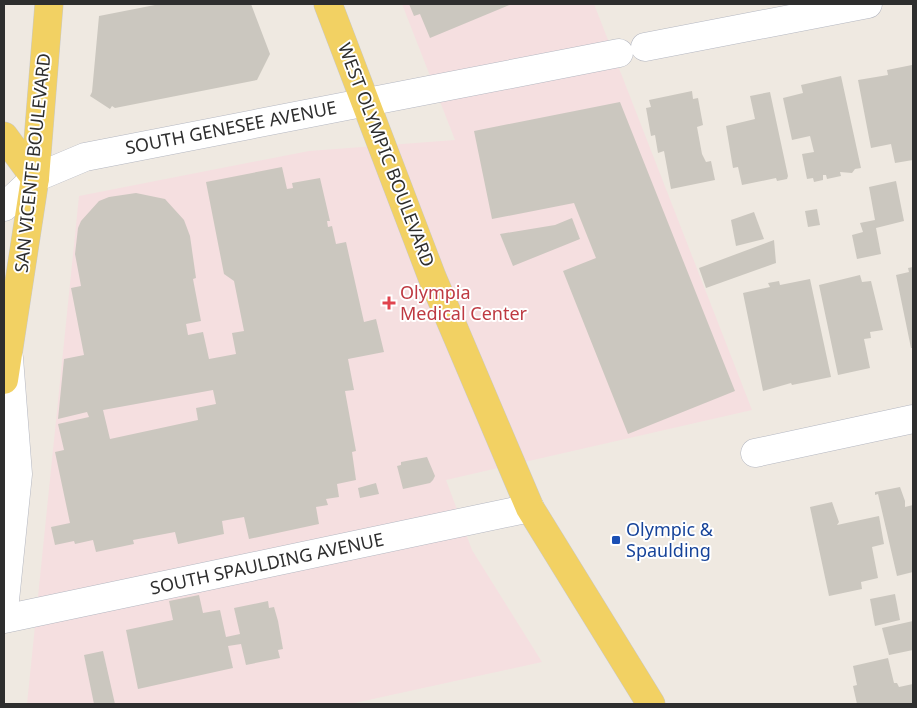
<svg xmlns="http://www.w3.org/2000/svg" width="917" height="708" viewBox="0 0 917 708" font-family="'Noto Sans',sans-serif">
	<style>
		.medical { fill: #f5dfe0 }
		.building { fill: #cbc7bf; fill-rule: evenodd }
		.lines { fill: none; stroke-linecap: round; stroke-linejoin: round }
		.minor-casing { stroke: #b4b7c1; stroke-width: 29 }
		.major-casing { stroke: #c9c9c9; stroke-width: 29 }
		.minor { stroke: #fff; stroke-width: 28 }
		.major { stroke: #f2d163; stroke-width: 28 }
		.health-dot { fill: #e0444e; stroke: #fff; stroke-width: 2 }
		.transit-dot { fill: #1a4fb4; stroke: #fff; stroke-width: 2 }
		.labels { text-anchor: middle; stroke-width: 4; stroke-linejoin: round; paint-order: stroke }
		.street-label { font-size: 18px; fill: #2e2e2e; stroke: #fff }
		.health-label { font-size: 18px; fill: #be3a42; stroke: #fff; text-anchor: start }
		.transit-label { font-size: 18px; fill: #164399; stroke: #fff; text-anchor: start }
	</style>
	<rect width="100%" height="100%" fill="#efe9e1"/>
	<path class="medical" d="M402 4H594L752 410 446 480 472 550 542 662 350 704H27L79 196 309 151 455 140Z"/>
	<g class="building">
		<path d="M160 4H251L270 54 257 80 115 108 112 106 110 109 90 96 92 92 99 16Z"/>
		<path d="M409 4H512L430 38 420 14 414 16Z"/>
		<path d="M912 65 913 160 895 163 891 144 871 148 858 80 888 75 887 70Z"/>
		<path d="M841 76 861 168 855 169 852 173 840 172 841 176 827 179 826 175H823V180L814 182 813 178 807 179 802 154 814 152 810 136 792 140 783 98 803 93 801 85Z"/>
		<path d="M692 91 693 99 698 98 703 125 697 127 702 154 706 162 711 161 715 180 671 189 664 151 658 153 655 135 651 136 646 108 651 107 649 100Z"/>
		<path d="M770 92 788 176 787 179 777 181 776 178 742 185 738 167 733 168 726 126 755 119 750 96Z"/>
		<path d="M620 102 735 391 628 434 563 271 596 258 574 203 492 219 474 131Z"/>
		<path d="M282 167 287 189 293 188 292 183 320 178 330 221H327L328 227 332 226 336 244 346 242 364 322 376 319 384 352 348 359 354 390 345 391 356 451 352 452 356 480 337 484 339 497 326 499 328 505 316 507 319 524 249 539 244 517 222 521 224 534 178 544 175 532 133 540 134 544 96 552 93 540 75 544 74 541 55 545 51 527 70 523 55 452 64 450 58 424 89 417 87 412 58 419 64 359 84 355 71 288 81 286 75 254 78 228 81 221 99 201 109 197 136 193 165 199 184 220 190 236 196 278 193 279 201 321 186 324 188 335 203 332 209 359 236 354 232 333 244 331 234 281 224 274 206 182ZM213 390 216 404 196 408 198 420 110 439 103 410Z"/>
		<path d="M896 181 904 221 876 228 881 254 857 259 852 235 863 232 860 223 875 220 869 187Z"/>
		<path d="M817 209 820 225 808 227 805 211Z"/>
		<path d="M754 212 764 239 736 246 731 220Z"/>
		<path d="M572 218 580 239 513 266 500 234 555 225Z"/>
		<path d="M774 240 776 263 706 288 699 268Z"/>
		<path d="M913 267V348H911L896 275 909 272 908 268Z"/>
		<path d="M860 275 862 282 871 281 883 330 870 332 871 338 864 339 870 368 838 375 819 285Z"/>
		<path d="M810 279 831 377 792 385 791 383 763 391 743 293 770 287 768 283 779 281 780 285Z"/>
		<path d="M427 457 435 476 433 480 430 483 403 489 397 466 401 465V462Z"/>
		<path d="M376 483 379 494 360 498 358 488Z"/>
		<path d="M900 487 905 501V507L913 505V572L897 576 878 494 875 495V492Z"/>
		<path d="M832 502 839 522 837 525 879 516 884 544 872 547 878 578 861 582 862 589 829 596 810 507Z"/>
		<path d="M895 594 900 620 875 626 870 599Z"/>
		<path d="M199 595 203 613 220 610 226 637 240 634 234 608 268 601 269 608 274 607 278 621 283 649 278 650 280 658 246 665 241 644 228 646 233 668 138 689 126 630 173 620 169 601Z"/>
		<path d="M913 621V650L889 655 882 628Z"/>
		<path d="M103 651 115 704H94L84 655Z"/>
		<path d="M888 658 894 683H897L899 687 913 684V704H857L853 686 857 685 853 666Z"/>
	</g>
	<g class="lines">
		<defs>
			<g id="minor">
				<path d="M645 47 868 4"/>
				<path d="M4 207 35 178 85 157 619 53"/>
				<path d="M755 453 913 419"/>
				<path d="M4 610 18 474 9 358"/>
				<path d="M4 619 530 508"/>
			</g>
			<g id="major">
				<path d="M328 4 432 277 530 508 651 704"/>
				<path d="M4 136 35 178"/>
				<path d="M4 380 35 178 49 4"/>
			</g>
		</defs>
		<use href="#minor" class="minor-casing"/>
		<use href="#major" class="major-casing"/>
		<use href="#minor" class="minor"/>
		<use href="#major" class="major"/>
	</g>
	<path class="health-dot" d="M386.5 295.5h5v5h5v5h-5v5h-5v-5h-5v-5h5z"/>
	<rect class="transit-dot" x="611" y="535" width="10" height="10" rx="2.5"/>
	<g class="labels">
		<g class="street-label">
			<text transform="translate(231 128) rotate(-11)" y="6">SOUTH GENESEE AVENUE</text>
			<text transform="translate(386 155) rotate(69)" y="6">WEST OLYMPIC BOULEVARD</text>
			<text transform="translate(33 163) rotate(-84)" y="6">SAN VICENTE BOULEVARD</text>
			<text transform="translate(267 564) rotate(-12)" y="6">SOUTH SPAULDING AVENUE</text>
		</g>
		<g class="health-label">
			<text x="400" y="299">Olympia<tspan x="400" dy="21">Medical Center</tspan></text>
		</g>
		<g class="transit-label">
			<text x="626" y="536">Olympic &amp;<tspan x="626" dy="21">Spaulding</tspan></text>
		</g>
	</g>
	<rect width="917" height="708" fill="none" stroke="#2e2e2e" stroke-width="10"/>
</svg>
